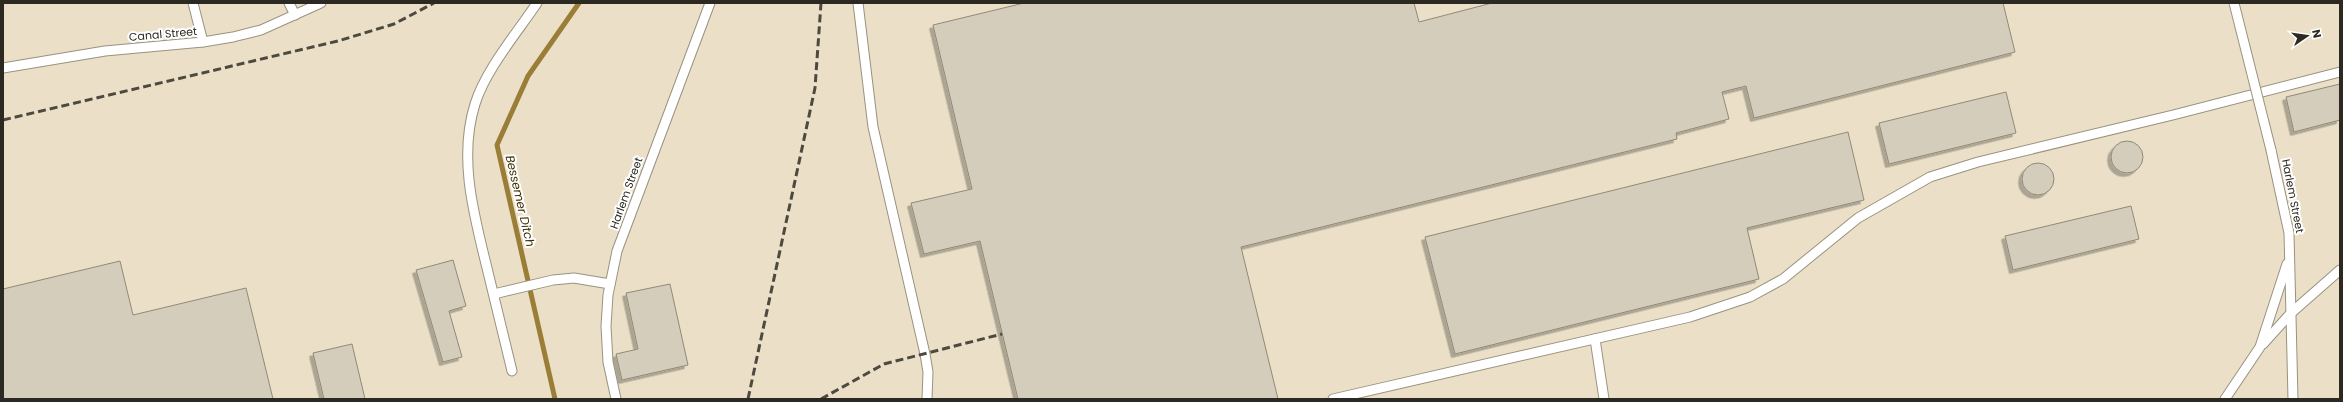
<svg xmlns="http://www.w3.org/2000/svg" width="2343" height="402" viewBox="0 0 2343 402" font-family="Poppins,sans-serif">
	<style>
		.built { fill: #ebe0c7 }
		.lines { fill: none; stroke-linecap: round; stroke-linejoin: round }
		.stream { stroke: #9a7e37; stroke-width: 5 }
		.building { fill: #d5cdbb; stroke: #908978; filter: url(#shadow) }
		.lane-casing { stroke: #999280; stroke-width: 11 }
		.lane { stroke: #fff; stroke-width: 9 }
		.rail { stroke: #4d4940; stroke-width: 3; stroke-dasharray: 8 4; stroke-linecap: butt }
		.lane-bridge-casing { stroke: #999280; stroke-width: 11; stroke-linecap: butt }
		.lane-bridge { stroke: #fff; stroke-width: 9 }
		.labels { text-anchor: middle; stroke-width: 4; stroke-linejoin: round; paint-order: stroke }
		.street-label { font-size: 11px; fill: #2c2922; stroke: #fff }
		.water-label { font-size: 12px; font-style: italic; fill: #3d2e02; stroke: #fff }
	</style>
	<defs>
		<filter id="shadow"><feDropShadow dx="-3.5" dy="3.5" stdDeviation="0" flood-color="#0004"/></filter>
	</defs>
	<rect width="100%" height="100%" fill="#f4ecd9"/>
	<rect class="built" x="3" y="3" width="2337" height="396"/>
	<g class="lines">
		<path class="stream" d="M555 399 497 145 528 76 579 3"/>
	</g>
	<g class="building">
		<path d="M1024 3H1414L1419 22 1492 3H2003L2015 52 1754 118 1746 86 1722 92 1729 119 1676 133 1677 139 1241 247 1278 399H1018L980 241 924 254 911 203 972 189 933 25Z"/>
		<path d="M2340 84V120L2294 132 2286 97Z"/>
		<path d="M2006 92 2016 133 1889 164 1879 123Z"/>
		<path d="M1848 132 1864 200 1747 228 1759 279 1455 354 1425 237Z"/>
		<circle cx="2127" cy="157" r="16"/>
		<circle cx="2038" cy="179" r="16"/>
		<path d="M2131 206 2139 239 2013 270 2005 236Z"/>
		<path d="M453 260 466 306 449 311 462 357 443 362 416 270Z"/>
		<path d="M120 261 133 315 246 288 273 399H3V289Z"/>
		<path d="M670 284 688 365 622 380 616 354 638 349 626 293Z"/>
		<path d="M352 344 365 399H324L313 353Z"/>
	</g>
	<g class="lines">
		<defs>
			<g id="lane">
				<path d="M193 3 203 42"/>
				<path d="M289 3 295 15"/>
				<path d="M858 3 873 127 925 354 928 372 927 399"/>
				<path d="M3 68 105 51 203 42 233 37 261 30 321 3"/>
				<path d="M2271 150 2289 233 2293 399"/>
				<path d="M494 294 553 280 574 278 610 284"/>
				<path d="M1595 339 1604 399"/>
				<path d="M2263 344 2291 313 2340 270"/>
				<path d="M512 371C504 337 495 302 487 268 474 215 458 158 475 104 486 69 517 33 537 3"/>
				<path d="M616 399 608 362 606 326 608 295 617 251 710 3"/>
				<path d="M1333 399 1690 317 1750 297 1783 279 1858 218 1930 177 1978 162 2173 115 2340 72"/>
				<path d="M2225 399 2260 347 2287 264"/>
			</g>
		</defs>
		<use href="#lane" class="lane-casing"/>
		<use href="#lane" class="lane"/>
		<g class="rail">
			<path d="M3 120 338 41 394 24 434 3"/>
			<path d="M748 399 815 88 821 3"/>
			<path d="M821 399 884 364 1002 334"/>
		</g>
		<defs>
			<path id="lane-bridge" d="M2234 3 2271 150"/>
		</defs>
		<use href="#lane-bridge" class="lane-bridge-casing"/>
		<use href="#lane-bridge" class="lane-bridge"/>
	</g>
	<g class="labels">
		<g class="street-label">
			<text transform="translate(163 34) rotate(-5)" y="4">Canal Street</text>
			<text transform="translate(626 193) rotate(-70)" y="4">Harlem Street</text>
			<text transform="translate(2293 196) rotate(79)" y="4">Harlem Street</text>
		</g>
		<g class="water-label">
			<text transform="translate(520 201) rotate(77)" y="4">Bessemer Ditch</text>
		</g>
	</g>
	<rect width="2343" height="402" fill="none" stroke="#2c2922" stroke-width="8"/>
	<g transform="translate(2307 36) rotate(77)" stroke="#ffffff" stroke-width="3" paint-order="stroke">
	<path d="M0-3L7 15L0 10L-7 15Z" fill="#2c2922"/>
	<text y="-6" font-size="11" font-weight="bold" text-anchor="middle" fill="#2c2922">N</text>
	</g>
</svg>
